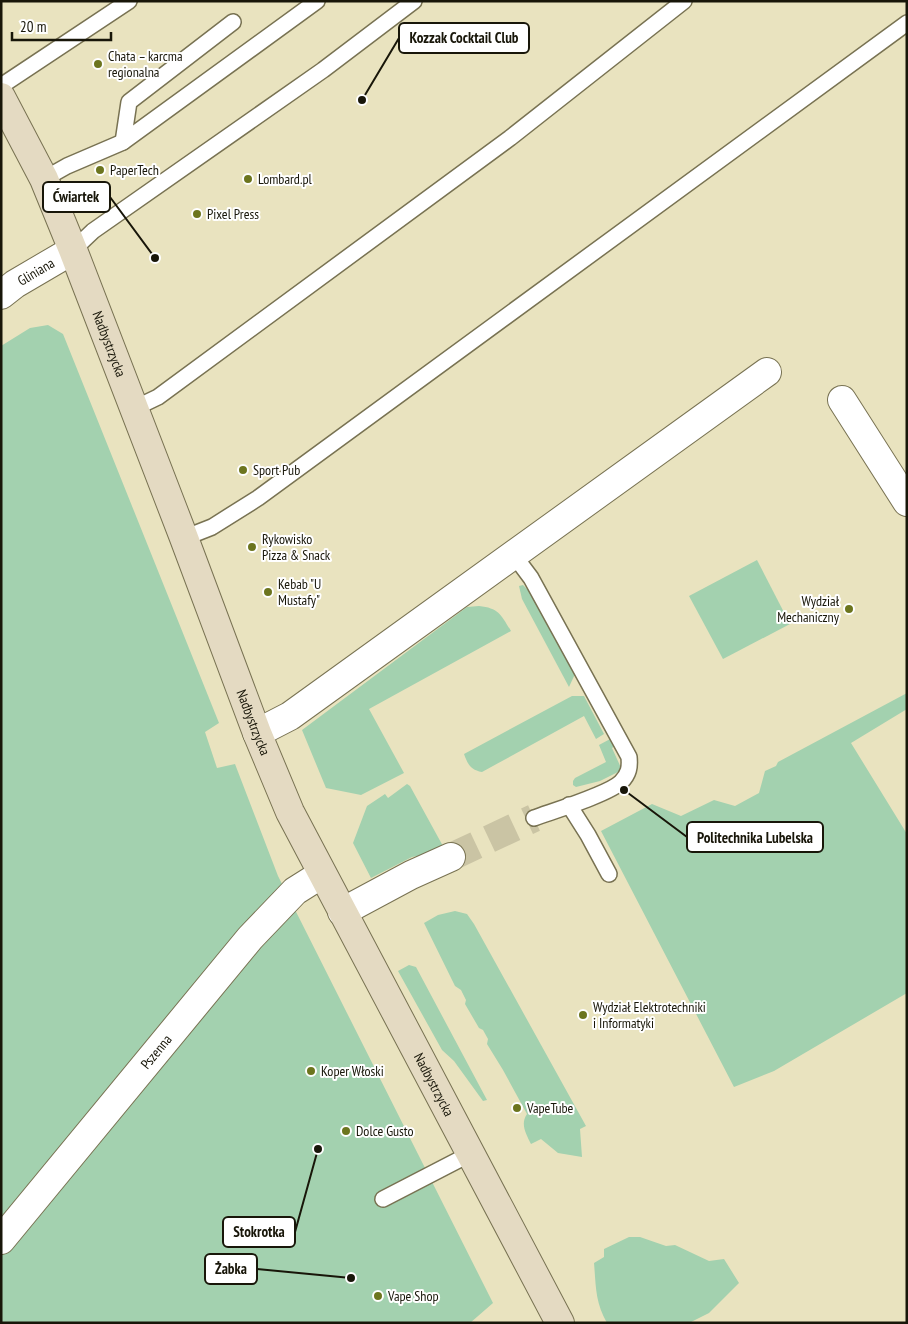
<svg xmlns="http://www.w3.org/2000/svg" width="908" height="1324" viewBox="0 0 908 1324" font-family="'PT Sans Narrow',sans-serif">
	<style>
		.green { fill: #a3d1af }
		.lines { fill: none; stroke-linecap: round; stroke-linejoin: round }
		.street-tunnel { stroke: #cac4a4; stroke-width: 28; stroke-dasharray: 28 14; stroke-linecap: butt }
		.lane-casing { stroke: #787252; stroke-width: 18 }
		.street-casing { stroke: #787252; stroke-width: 30 }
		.secondary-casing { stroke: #787252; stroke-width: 30 }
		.lane { stroke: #fff; stroke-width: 15 }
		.street { stroke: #fff; stroke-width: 28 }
		.secondary { stroke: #e4dac2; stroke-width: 28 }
		.poi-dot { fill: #6c751e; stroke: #fff; stroke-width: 2 }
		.labels { text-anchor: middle; stroke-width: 4; stroke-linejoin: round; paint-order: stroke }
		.poi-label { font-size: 14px; fill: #181609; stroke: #fff; text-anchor: start }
		.street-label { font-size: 14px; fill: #181609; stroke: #fff }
		.leader { fill: none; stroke: #181609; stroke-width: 2 }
		.callout-dot { fill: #181609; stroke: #fff; stroke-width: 2 }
		.callout { fill: #fff; stroke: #181609; stroke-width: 2 }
		.callout-label { font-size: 15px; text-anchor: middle; font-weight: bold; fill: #181609 }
	</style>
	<rect width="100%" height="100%" fill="#e9e3bf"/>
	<g class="green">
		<path d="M48 325 63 334 219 723 205 732 217 768 235 764 278 876 493 1303 470 1323H1V346L30 328Z"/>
		<path d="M757 560 790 624 723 659 689 596Z"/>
		<path d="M523 585 531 593 575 674 569 687 522 599 519 586Z"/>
		<path d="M479 606C499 608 501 615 511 631L369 709 404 773 361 795 326 788 302 730 467 607Z"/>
		<path d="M907 693V709L851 743 907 834V993L774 1071 734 1087 601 831 652 804 681 816 714 800 735 806 759 793 765 771 776 766 778 762Z"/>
		<path d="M572 696H584L604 734 596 739 584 716 482 772C471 770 468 765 464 754Z"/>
		<path d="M612 738 616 745 612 748 622 770 600 781 576 787 573 785V781L575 778 606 762 599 745Z"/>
		<path d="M407 784 410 786 444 848 439 852 412 857 371 878 353 843 367 806 385 794 388 798Z"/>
		<path d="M455 911 467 914 474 924 586 1126 580 1129 582 1157 558 1153 541 1139 531 1144C526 1134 520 1124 527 1114L503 1070 487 1044 488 1039 483 1030 479 1028 465 1004 466 1000 461 990 455 986 424 923 438 915Z"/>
		<path d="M409 965 416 967 487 1100 483 1101 454 1061 442 1050 398 971Z"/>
		<path d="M629 1237H640L666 1246 675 1245 709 1261 724 1259 739 1283 709 1313 689 1323H607C595 1302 596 1286 594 1263L604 1257V1249Z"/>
	</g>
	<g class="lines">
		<path class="street-tunnel" d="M451 857 534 818"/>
		<defs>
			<g id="lane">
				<path d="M233 22 129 102 123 142 317 1"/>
				<path d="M1 86 129 1"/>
				<path d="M44 179 67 166 123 142"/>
				<path d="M73 250 93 231 323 70 414 1"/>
				<path d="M133 409 158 397 510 138 684 1"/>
				<path d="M184 538 212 527 258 498 907 23"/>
				<path d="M513 554 531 578 629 757C630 767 629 774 621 782 609 794 553 811 534 818"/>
				<path d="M569 805 588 835 609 874"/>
				<path d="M383 1199 470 1154"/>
			</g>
			<g id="street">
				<path id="s1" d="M1 295 15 284 73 250"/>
				<path d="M842 400 907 502"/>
				<path d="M257 733 290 716 767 372"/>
				<path d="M342 912 411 875 451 857"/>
				<path id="s2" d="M1 1240 250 938 295 891 322 874"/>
			</g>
			<g id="secondary">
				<path id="s3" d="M1 97 44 179 73 250 184 538 257 733 290 812 560 1323"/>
			</g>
		</defs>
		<use href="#lane" class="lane-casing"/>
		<use href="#street" class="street-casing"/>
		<use href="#secondary" class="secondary-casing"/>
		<use href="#lane" class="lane"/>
		<use href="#street" class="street"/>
		<use href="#secondary" class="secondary"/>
	</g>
	<g class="poi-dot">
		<circle cx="98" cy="64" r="5"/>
		<circle cx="100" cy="170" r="5"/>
		<circle cx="248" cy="179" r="5"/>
		<circle cx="197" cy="214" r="5"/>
		<circle cx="243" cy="470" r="5"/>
		<circle cx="252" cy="547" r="5"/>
		<circle cx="268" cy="592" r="5"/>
		<circle cx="849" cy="609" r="5"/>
		<circle cx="583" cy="1015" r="5"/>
		<circle cx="311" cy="1071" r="5"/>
		<circle cx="517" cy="1108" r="5"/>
		<circle cx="346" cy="1131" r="5"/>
		<circle cx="378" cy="1296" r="5"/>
	</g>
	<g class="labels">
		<g class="poi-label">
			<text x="108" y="61">Chata – karcma<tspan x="108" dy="16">regionalna</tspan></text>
			<text x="110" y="175">PaperTech</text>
			<text x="258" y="184">Lombard.pl</text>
			<text x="207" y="219">Pixel Press</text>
			<text x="253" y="475">Sport Pub</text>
			<text x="262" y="544">Rykowisko<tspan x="262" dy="16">Pizza &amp; Snack</tspan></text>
			<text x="278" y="589">Kebab "U<tspan x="278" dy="16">Mustafy"</tspan></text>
			<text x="839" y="606" text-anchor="end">Wydział<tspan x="839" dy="16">Mechaniczny</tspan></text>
			<text x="593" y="1012">Wydział Elektrotechniki<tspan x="593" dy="16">i Informatyki</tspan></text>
			<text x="321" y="1076">Koper Włoski</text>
			<text x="527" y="1113">VapeTube</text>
			<text x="356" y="1136">Dolce Gusto</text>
			<text x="388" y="1301">Vape Shop</text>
		</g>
		<g class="street-label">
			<text dy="5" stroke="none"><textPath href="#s1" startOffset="42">Gliniana</textPath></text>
			<text dy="5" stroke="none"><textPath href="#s3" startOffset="270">Nadbystrzycka</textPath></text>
			<text dy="5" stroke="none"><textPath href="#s3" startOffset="675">Nadbystrzycka</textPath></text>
			<text dy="5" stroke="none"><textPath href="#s2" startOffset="244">Pszenna</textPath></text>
			<text dy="5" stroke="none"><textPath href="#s3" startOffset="1080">Nadbystrzycka</textPath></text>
		</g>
	</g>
	<path class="leader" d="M362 100L399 38M155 258L110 197M624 790L687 837M318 1149L295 1232M351 1278L257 1269"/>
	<g class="callout-dot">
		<circle cx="362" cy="100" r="5"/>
		<circle cx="155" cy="258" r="5"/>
		<circle cx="624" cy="790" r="5"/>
		<circle cx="318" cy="1149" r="5"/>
		<circle cx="351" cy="1278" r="5"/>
	</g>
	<g class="callout">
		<rect x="399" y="23" width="130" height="30" rx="5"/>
		<rect x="43" y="182" width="67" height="30" rx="5"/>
		<rect x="687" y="822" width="136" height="30" rx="5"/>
		<rect x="223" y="1217" width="72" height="30" rx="5"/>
		<rect x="205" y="1254" width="52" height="30" rx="5"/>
	</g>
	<g class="callout-label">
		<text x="464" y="43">Kozzak Cocktail Club</text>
		<text x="76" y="202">Ćwiartek</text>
		<text x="755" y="843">Politechnika Lubelska</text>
		<text x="259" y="1237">Stokrotka</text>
		<text x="231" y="1274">Żabka</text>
	</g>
	<rect width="908" height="1324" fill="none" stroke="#181609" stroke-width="5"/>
	<path d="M12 32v8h99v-8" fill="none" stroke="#181609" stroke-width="2.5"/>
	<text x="20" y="32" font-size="15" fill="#181609" stroke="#ffffff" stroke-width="4" paint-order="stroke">20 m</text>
</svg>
